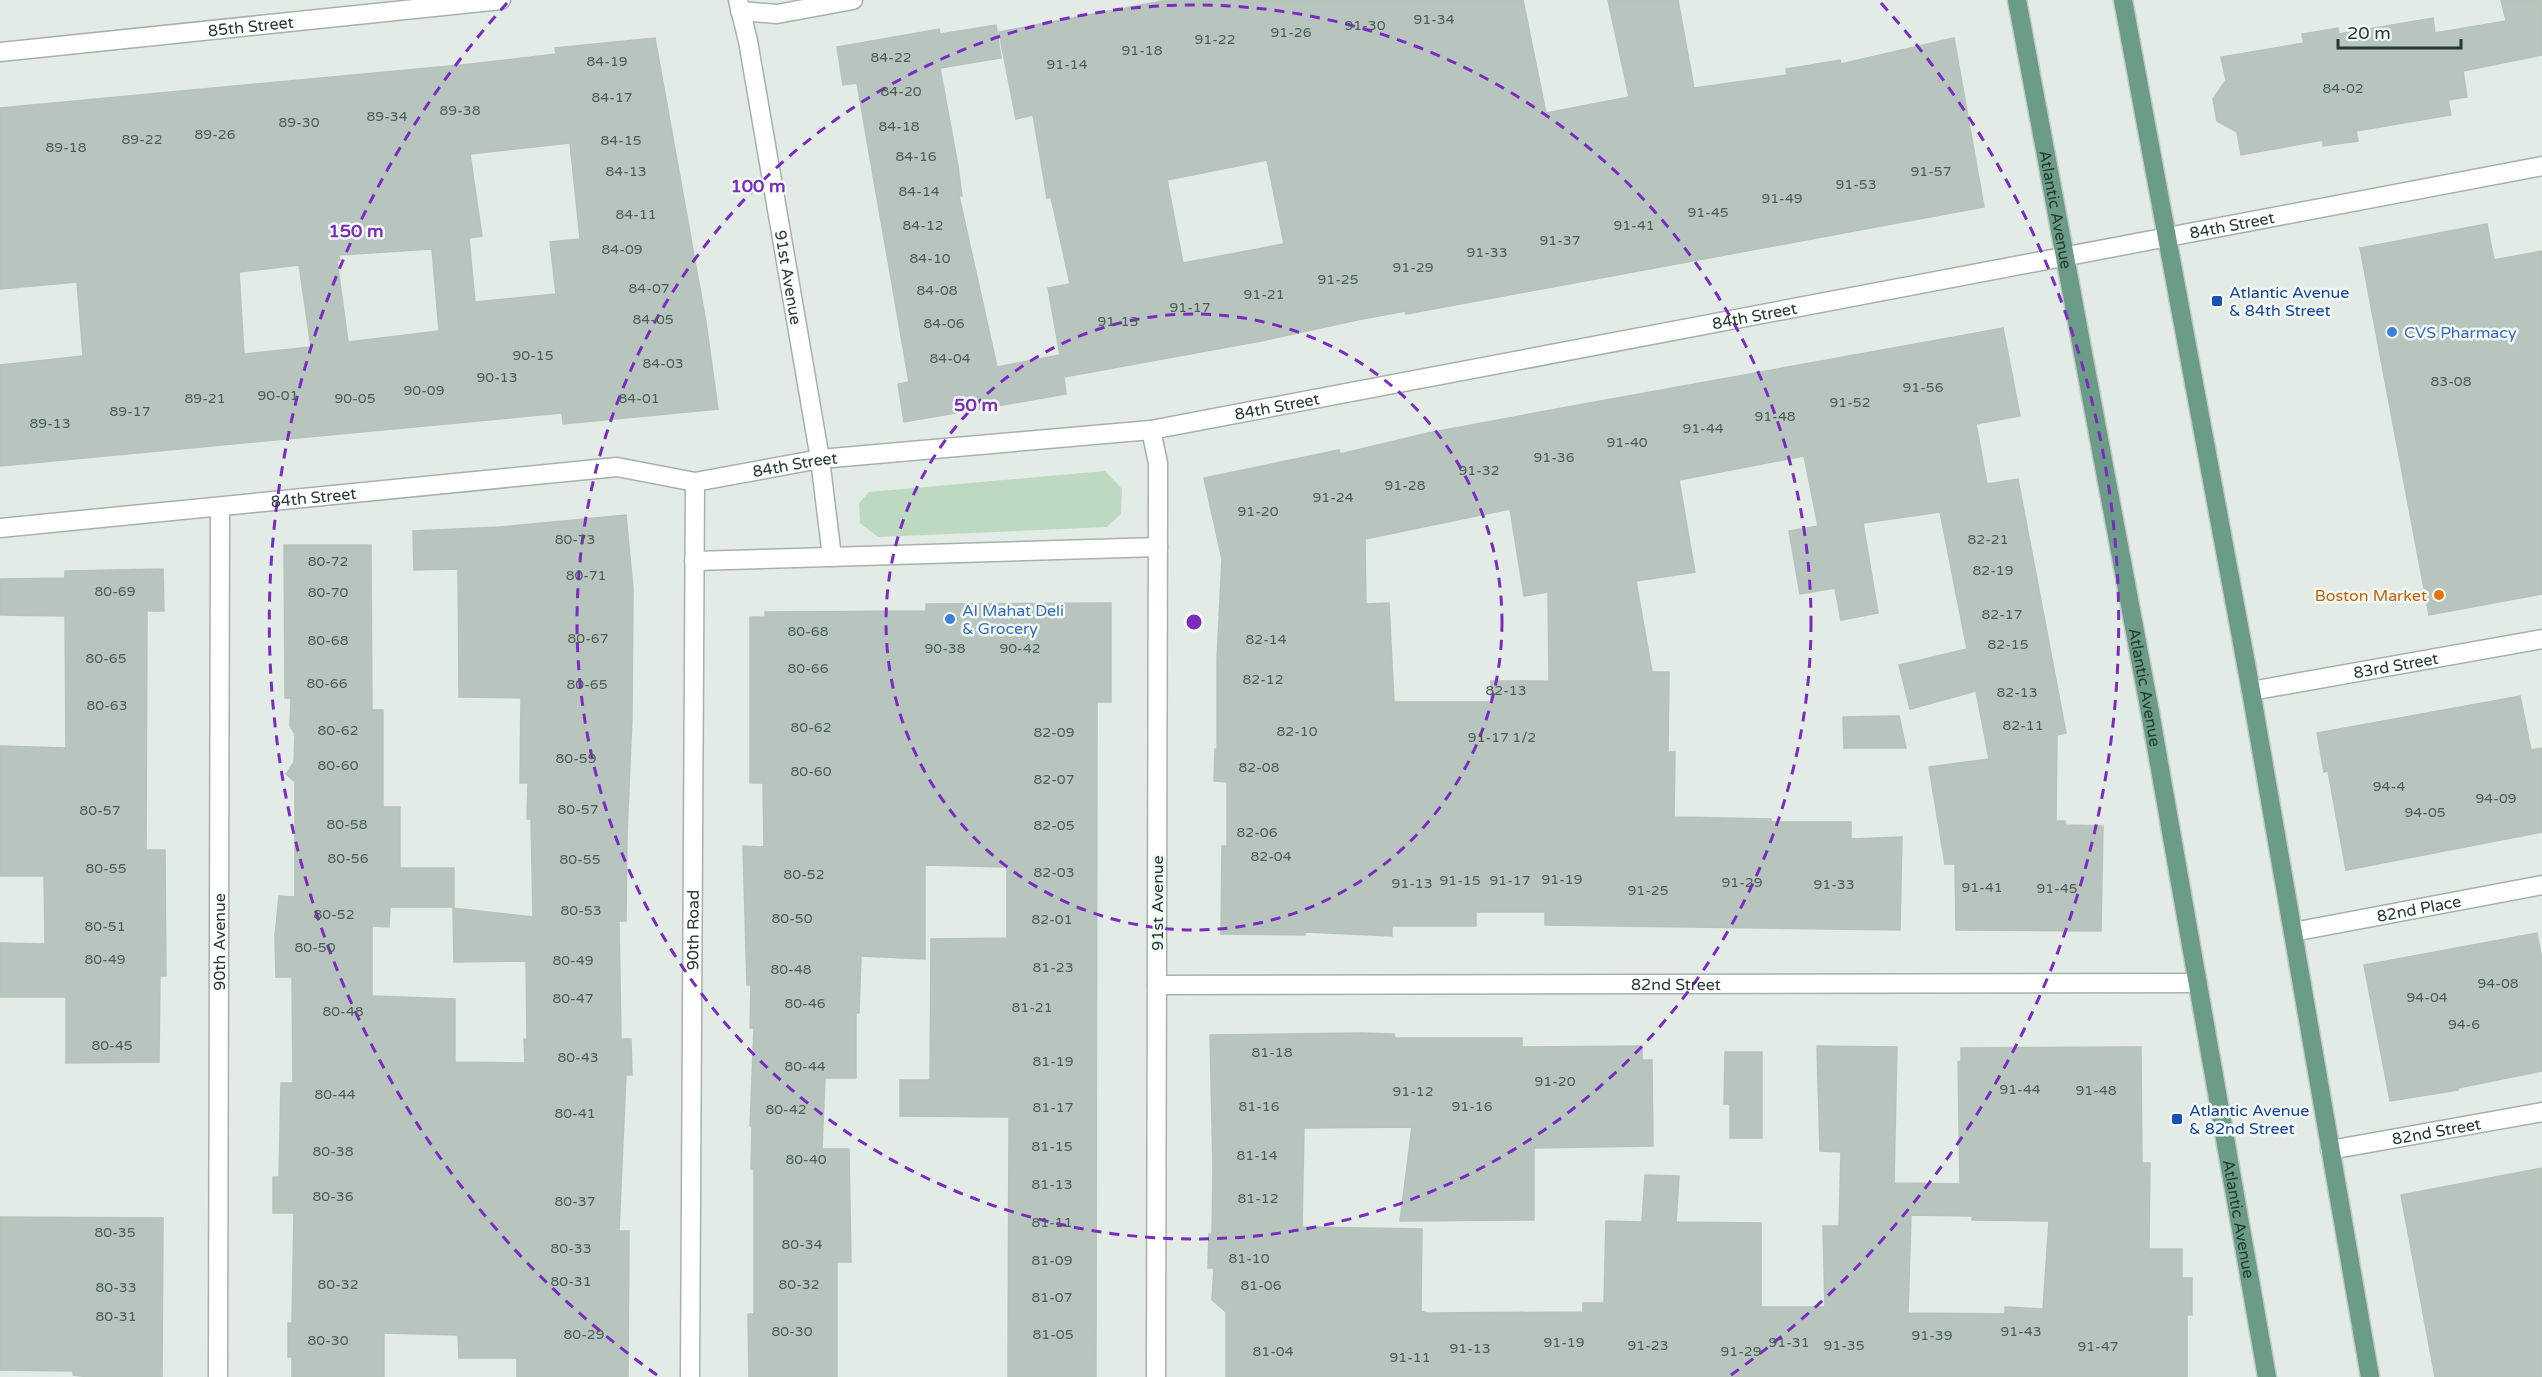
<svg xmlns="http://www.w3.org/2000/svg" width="2542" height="1377" viewBox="0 0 2542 1377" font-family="'Varela Round',sans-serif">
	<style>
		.green { fill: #bddac0 }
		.building { fill: #b7c5be; stroke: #b5c4bb; stroke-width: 1.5; fill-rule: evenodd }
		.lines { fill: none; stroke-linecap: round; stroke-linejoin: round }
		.minor-casing { stroke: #a5b2ab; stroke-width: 21 }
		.primary-casing { stroke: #c1c8c5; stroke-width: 21 }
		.minor { stroke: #fff; stroke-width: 18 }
		.primary { stroke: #6a9c88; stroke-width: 18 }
		.ring { fill: none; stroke: #7b2cbf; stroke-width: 3; stroke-dasharray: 10 8 }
		.transit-dot { fill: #1a4fb4; stroke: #f2f8f4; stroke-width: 2 }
		.shop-dot { fill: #3f7fe0; stroke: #f2f8f4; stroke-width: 2 }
		.food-dot { fill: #e8710a; stroke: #f2f8f4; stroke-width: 2 }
		.labels { text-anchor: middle; stroke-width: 5; stroke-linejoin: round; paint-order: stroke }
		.number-label { font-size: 14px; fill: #485d54 }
		.street-label { font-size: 16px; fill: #233a30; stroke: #f2f8f4 }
		.transit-label { font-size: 16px; fill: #164399; stroke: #f2f8f4; text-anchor: start }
		.shop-label { font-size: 16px; fill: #366cbe; stroke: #f2f8f4; text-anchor: start }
		.food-label { font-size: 16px; fill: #c56008; stroke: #f2f8f4; text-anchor: end }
		.centre { fill: #7b2cbf; stroke: #f2f8f4; stroke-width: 3 }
		.ring-label { font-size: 18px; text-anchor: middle; font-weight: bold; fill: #7b2cbf; stroke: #f2f8f4; stroke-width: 5; stroke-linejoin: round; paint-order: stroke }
	</style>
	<rect width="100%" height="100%" fill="#e2ebe5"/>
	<path class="green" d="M1105 471 1122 489 1121 514 1107 527 878 537 860 523 859 503 869 492Z"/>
	<g class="building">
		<path d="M1167 0H1523L1546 113 1629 97 1608 0H1678L1694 88 1787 75 1786 69 1840 60 1841 64 1954 38 1984 207 1406 314V311L1362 319 1261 341 1064 377 1066 394 904 422 898 384 909 382 857 83 843 85 837 47 939 29 940 34 996 25 1001 58 940 68 958 166 962 196H959L997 367 1060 355 1048 288 1070 284 1051 197 1047 198 1033 115 1016 119 999 32ZM1267 160 1284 244 1183 263 1167 180Z"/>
		<path d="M2501 0H2542V55L2463 71 2467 97 2448 100 2451 115 2356 131 2358 141 2323 146V140L2241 155 2237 132 2217 121 2213 99 2226 80 2221 57 2304 43 2302 34 2338 28 2339 34 2433 18 2435 33 2506 21Z"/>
		<path d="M655 38 706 322 718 409 563 424 562 413 0 466V365L83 356 77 282 0 289V108L471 64 556 54 555 48ZM570 143 580 239 550 242 556 294 475 302 469 238 482 236 470 154ZM432 249 439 331 348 342 337 260H340L339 255ZM299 265 311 347 244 354 239 272Z"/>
		<path d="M2487 224 2494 260 2542 251V594L2429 615 2360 248Z"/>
		<path d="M2003 328 2020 416 1976 424 1987 484 2018 479 2066 733 2057 735 2056 821H2065V825L2103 826 2101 931 1956 930 1955 864H1945L1929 767 1989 759 1976 691 1910 709 1899 665 1967 649 1940 512 1863 523 1878 613 1841 620 1835 588 1800 594 1789 531 1818 526 1804 456 1679 480 1695 572 1636 581 1652 672H1669L1668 752H1675L1674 817 1771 819V822H1851V839L1902 837 1900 930 1545 925V912H1476V926H1392V936L1305 932V935L1221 934 1222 846H1227V782L1214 781 1215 749H1217V659L1222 559 1204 478 1339 450 1340 454 1428 433 1573 406ZM1510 509 1524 596 1548 592 1549 681H1491V702H1394L1389 603 1366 604 1365 539Z"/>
		<path d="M626 515 633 589 632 717 627 834 626 921H619L621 1039H631L632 1075H626L619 1231H629L628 1377H517V1358H459L458 1335 384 1333V1377H292V1357H288V1323H292L294 1213H273V1177H279L281 1083H293L292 977H276L275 936 279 896 295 897V782L286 774 294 762 295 734 290 726 291 698H285L284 545H371L372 710H383V807H400V868H454V907H390L389 927 372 926V996L455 999V1062L525 1063 524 1039H527L526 961 454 962 453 908 533 917 531 819H527L528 783H520L521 698 459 697 458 569 414 570 413 531 500 527Z"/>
		<path d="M163 569 164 611H147L146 850H165L166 976H160L159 1062 66 1063V997H0V943L45 944 44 876H0V746L66 748 65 616 0 615V579L65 578V571Z"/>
		<path d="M1111 603V702H1097L1096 1377H1008L1009 1117 900 1116V1080H930L931 939 1007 938V867L925 865V959L861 956 859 1013H856V1078H825L822 1149H849L851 1262H837V1377H749L748 1314H754V1169H751L752 1126H750L754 1028H750L751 985H747L743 846 764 847 763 783H750V617H765V612L926 611V604Z"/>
		<path d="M2520 696 2531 750 2542 748V832L2346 870 2328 771 2324 772 2317 733Z"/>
		<path d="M1899 716 1906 748H1844L1843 717Z"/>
		<path d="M2537 933 2542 961V1071L2458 1088V1090L2390 1101 2364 965Z"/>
		<path d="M1360 1033 1394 1034 1395 1038H1522V1047L1642 1046V1060H1652L1653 1146 1534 1148V1220L1400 1221 1412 1127 1304 1128 1302 1227 1422 1229 1421 1311 1427 1313 1583 1312V1303H1604L1606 1221 1642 1222 1645 1175 1679 1176 1676 1222 1761 1223V1307H1825L1823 1226H1839L1841 1152 1820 1151 1817 1046 1897 1047 1894 1183 1960 1184 1958 1062 1961 1061V1048L2141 1047 2142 1163H2150L2149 1249H2182V1278H2192V1315H2187V1377H1226V1312L1212 1300 1214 1268H1208L1209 1234H1212L1213 1170 1210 1035ZM1911 1215 1973 1216 1972 1220 2049 1221 2043 1309 2005 1307V1314L1908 1313Z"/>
		<path d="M1725 1052H1762V1138H1730V1104H1724Z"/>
		<path d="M2542 1168V1377H2435L2401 1195Z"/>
		<path d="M0 1217 163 1218 162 1377H89L73 1375V1371L0 1370Z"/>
	</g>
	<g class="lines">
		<defs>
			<g id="minor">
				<path id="s1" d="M738 0 748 41 820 459 832 557"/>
				<path d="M740 11 777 14 853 0"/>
				<path id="s2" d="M0 52 501 0"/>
				<path d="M1151 430 1158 463V490L1156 1377"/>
				<path id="s3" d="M0 528 617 467 695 482 820 459 1151 430 2542 166"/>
				<path d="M694 561 1158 547"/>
				<path id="s4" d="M2251 691 2542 639"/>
				<path id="s5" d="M2293 932 2542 885"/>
				<path id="s6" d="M1157 985 2196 983"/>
				<path id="s7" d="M2330 1150 2542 1112"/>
				<path id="s8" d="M218 1377 220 508"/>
				<path id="s9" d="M690 1377 695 482"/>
			</g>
			<g id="primary">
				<path id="s10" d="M2017 0 2150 712 2267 1377"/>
				<path d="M2123 0 2251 691 2370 1377"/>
			</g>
		</defs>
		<use href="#minor" class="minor-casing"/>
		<use href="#primary" class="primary-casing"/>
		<use href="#minor" class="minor"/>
		<use href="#primary" class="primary"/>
	</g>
	<g class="ring">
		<circle cx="1194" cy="622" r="308"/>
		<circle cx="1194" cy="622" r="617"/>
		<path d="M657 1375A925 925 0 0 1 507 3M1881 3A925 925 0 0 1 1731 1375"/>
	</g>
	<g class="transit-dot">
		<rect x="2211" y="295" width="12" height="12" rx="3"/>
		<rect x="2171" y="1113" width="12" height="12" rx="3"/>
	</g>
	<g class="shop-dot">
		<circle cx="2392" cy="332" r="6"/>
		<circle cx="950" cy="619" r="6"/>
	</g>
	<circle class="food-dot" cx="2439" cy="595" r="6"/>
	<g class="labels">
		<g class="number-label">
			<text x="1434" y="24">91-34</text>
			<text x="1365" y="30">91-30</text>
			<text x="1291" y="37">91-26</text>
			<text x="1215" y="44">91-22</text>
			<text x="1142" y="55">91-18</text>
			<text x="891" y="62">84-22</text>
			<text x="607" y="66">84-19</text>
			<text x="1067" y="69">91-14</text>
			<text x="2343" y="93">84-02</text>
			<text x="901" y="96">84-20</text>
			<text x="612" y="102">84-17</text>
			<text x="460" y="115">89-38</text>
			<text x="387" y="121">89-34</text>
			<text x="299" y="127">89-30</text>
			<text x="899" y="131">84-18</text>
			<text x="215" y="139">89-26</text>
			<text x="142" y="144">89-22</text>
			<text x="621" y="145">84-15</text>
			<text x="66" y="152">89-18</text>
			<text x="916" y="161">84-16</text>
			<text x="626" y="176">84-13</text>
			<text x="1931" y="176">91-57</text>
			<text x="1856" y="189">91-53</text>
			<text x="919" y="196">84-14</text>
			<text x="1782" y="203">91-49</text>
			<text x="1708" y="217">91-45</text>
			<text x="636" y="219">84-11</text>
			<text x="923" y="230">84-12</text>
			<text x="1634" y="230">91-41</text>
			<text x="1560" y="245">91-37</text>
			<text x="622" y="254">84-09</text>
			<text x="1487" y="257">91-33</text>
			<text x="930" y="263">84-10</text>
			<text x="1413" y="272">91-29</text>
			<text x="1338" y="284">91-25</text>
			<text x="649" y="293">84-07</text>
			<text x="937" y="295">84-08</text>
			<text x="1264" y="299">91-21</text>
			<text x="1190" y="312">91-17</text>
			<text x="653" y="324">84-05</text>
			<text x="1118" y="326">91-13</text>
			<text x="944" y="328">84-06</text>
			<text x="533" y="360">90-15</text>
			<text x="950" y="363">84-04</text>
			<text x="663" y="368">84-03</text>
			<text x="497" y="382">90-13</text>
			<text x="2451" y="386">83-08</text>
			<text x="1923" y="392">91-56</text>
			<text x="424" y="395">90-09</text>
			<text x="278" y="400">90-01</text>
			<text x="205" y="403">89-21</text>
			<text x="355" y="403">90-05</text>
			<text x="639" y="403">84-01</text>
			<text x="1850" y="407">91-52</text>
			<text x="130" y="416">89-17</text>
			<text x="1775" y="421">91-48</text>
			<text x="50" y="428">89-13</text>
			<text x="1703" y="433">91-44</text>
			<text x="1627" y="447">91-40</text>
			<text x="1554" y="462">91-36</text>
			<text x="1479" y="475">91-32</text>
			<text x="1405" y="490">91-28</text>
			<text x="1333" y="502">91-24</text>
			<text x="1258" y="516">91-20</text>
			<text x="575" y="544">80-73</text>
			<text x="1988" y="544">82-21</text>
			<text x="328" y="566">80-72</text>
			<text x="1993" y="575">82-19</text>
			<text x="586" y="580">80-71</text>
			<text x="115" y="596">80-69</text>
			<text x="328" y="597">80-70</text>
			<text x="2002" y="619">82-17</text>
			<text x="808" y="636">80-68</text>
			<text x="588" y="643">80-67</text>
			<text x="1266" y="644">82-14</text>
			<text x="328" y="645">80-68</text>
			<text x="2008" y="649">82-15</text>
			<text x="945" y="653">90-38</text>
			<text x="1020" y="653">90-42</text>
			<text x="106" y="663">80-65</text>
			<text x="808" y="673">80-66</text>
			<text x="1263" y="684">82-12</text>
			<text x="327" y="688">80-66</text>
			<text x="587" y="689">80-65</text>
			<text x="1506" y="695">82-13</text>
			<text x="2017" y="697">82-13</text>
			<text x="107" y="710">80-63</text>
			<text x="2023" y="730">82-11</text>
			<text x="811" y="732">80-62</text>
			<text x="338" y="735">80-62</text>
			<text x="1297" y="736">82-10</text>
			<text x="1054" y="737">82-09</text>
			<text x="1502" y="742">91-17 1/2</text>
			<text x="576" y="763">80-59</text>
			<text x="338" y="770">80-60</text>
			<text x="1259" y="772">82-08</text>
			<text x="811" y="776">80-60</text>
			<text x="1054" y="784">82-07</text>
			<text x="2389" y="791">94-4</text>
			<text x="2496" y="803">94-09</text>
			<text x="578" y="814">80-57</text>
			<text x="100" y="815">80-57</text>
			<text x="2425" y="817">94-05</text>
			<text x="347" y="829">80-58</text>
			<text x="1054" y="830">82-05</text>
			<text x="1257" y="837">82-06</text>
			<text x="1271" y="861">82-04</text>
			<text x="348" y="863">80-56</text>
			<text x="580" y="864">80-55</text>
			<text x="106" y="873">80-55</text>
			<text x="1054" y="877">82-03</text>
			<text x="804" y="879">80-52</text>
			<text x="1562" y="884">91-19</text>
			<text x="1460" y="885">91-15</text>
			<text x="1510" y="885">91-17</text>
			<text x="1742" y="887">91-29</text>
			<text x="1412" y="888">91-13</text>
			<text x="1834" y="889">91-33</text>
			<text x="1982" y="892">91-41</text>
			<text x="2057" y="893">91-45</text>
			<text x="1648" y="895">91-25</text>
			<text x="581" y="915">80-53</text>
			<text x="334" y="919">80-52</text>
			<text x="792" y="923">80-50</text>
			<text x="1052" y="924">82-01</text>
			<text x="105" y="931">80-51</text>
			<text x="315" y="952">80-50</text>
			<text x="105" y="964">80-49</text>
			<text x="573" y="965">80-49</text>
			<text x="1053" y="972">81-23</text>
			<text x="791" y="974">80-48</text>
			<text x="2498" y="988">94-08</text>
			<text x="2427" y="1002">94-04</text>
			<text x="573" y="1003">80-47</text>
			<text x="805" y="1008">80-46</text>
			<text x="1032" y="1012">81-21</text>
			<text x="343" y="1016">80-48</text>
			<text x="2464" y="1029">94-6</text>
			<text x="112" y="1050">80-45</text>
			<text x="1272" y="1057">81-18</text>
			<text x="578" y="1062">80-43</text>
			<text x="1053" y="1066">81-19</text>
			<text x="805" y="1071">80-44</text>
			<text x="1555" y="1086">91-20</text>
			<text x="2020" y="1094">91-44</text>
			<text x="2096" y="1095">91-48</text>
			<text x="1413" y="1096">91-12</text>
			<text x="335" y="1099">80-44</text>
			<text x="1259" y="1111">81-16</text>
			<text x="1472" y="1111">91-16</text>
			<text x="1053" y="1112">81-17</text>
			<text x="786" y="1114">80-42</text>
			<text x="575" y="1118">80-41</text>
			<text x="1052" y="1151">81-15</text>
			<text x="333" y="1156">80-38</text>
			<text x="1257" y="1160">81-14</text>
			<text x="806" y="1164">80-40</text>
			<text x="1052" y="1189">81-13</text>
			<text x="333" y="1201">80-36</text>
			<text x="1258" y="1203">81-12</text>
			<text x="575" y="1206">80-37</text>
			<text x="1052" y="1227">81-11</text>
			<text x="115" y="1237">80-35</text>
			<text x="802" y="1249">80-34</text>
			<text x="571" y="1253">80-33</text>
			<text x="1249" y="1263">81-10</text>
			<text x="1052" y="1265">81-09</text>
			<text x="571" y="1286">80-31</text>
			<text x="338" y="1289">80-32</text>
			<text x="799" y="1289">80-32</text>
			<text x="1261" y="1290">81-06</text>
			<text x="116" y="1292">80-33</text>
			<text x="1052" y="1302">81-07</text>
			<text x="116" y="1321">80-31</text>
			<text x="792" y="1336">80-30</text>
			<text x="2021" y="1336">91-43</text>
			<text x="584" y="1339">80-29</text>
			<text x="1053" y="1339">81-05</text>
			<text x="1932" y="1340">91-39</text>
			<text x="328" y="1345">80-30</text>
			<text x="1564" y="1347">91-19</text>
			<text x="1789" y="1347">91-31</text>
			<text x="1648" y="1350">91-23</text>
			<text x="1844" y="1350">91-35</text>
			<text x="2098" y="1351">91-47</text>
			<text x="1470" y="1353">91-13</text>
			<text x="1273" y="1356">81-04</text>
			<text x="1741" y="1356">91-29</text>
			<text x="1410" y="1362">91-11</text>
		</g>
		<g class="street-label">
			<text dy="6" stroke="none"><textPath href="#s2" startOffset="252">85th Street</textPath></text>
			<text dy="6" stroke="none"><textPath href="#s10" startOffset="213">Atlantic Avenue</textPath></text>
			<text dy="6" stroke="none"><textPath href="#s3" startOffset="2259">84th Street</textPath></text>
			<text dy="6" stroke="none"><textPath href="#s1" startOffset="282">91st Avenue</textPath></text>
			<text dy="6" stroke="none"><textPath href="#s3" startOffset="1773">84th Street</textPath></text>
			<text dy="6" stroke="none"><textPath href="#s3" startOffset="1287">84th Street</textPath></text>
			<text dy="6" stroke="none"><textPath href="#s3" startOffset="801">84th Street</textPath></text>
			<text dy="6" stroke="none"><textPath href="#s3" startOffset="315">84th Street</textPath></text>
			<text dy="6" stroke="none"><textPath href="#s4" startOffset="147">83rd Street</textPath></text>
			<text dy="6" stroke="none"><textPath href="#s10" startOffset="699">Atlantic Avenue</textPath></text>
			<text transform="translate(1157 903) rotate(-90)" y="6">91st Avenue</text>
			<text dy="6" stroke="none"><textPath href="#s5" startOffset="128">82nd Place</textPath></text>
			<text dy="6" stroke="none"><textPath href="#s9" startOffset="447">90th Road</textPath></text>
			<text dy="6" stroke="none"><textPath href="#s8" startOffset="435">90th Avenue</textPath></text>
			<text dy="6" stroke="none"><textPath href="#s6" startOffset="519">82nd Street</textPath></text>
			<text dy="6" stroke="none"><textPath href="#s7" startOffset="108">82nd Street</textPath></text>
			<text dy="6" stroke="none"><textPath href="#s10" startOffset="1239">Atlantic Avenue</textPath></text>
		</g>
		<g class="transit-label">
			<text x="2229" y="298">Atlantic Avenue<tspan x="2229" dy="18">&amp; 84th Street</tspan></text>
			<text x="2189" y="1116">Atlantic Avenue<tspan x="2189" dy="18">&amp; 82nd Street</tspan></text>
		</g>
		<g class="shop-label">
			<text x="2404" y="338">CVS Pharmacy</text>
			<text x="962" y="616">Al Mahat Deli<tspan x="962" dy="18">&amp; Grocery</tspan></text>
		</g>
		<g class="food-label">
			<text x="2427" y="601">Boston Market</text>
		</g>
	</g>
	<circle cx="1194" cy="622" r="9" class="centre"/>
	<g class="ring-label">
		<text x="758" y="192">100 m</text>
		<text x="356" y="237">150 m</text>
		<text x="976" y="411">50 m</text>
	</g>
	<path d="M2338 39v9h123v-9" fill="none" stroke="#233a30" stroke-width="3"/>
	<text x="2347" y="39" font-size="18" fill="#233a30" stroke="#f2f8f4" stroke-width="4.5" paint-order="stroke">20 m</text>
</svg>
